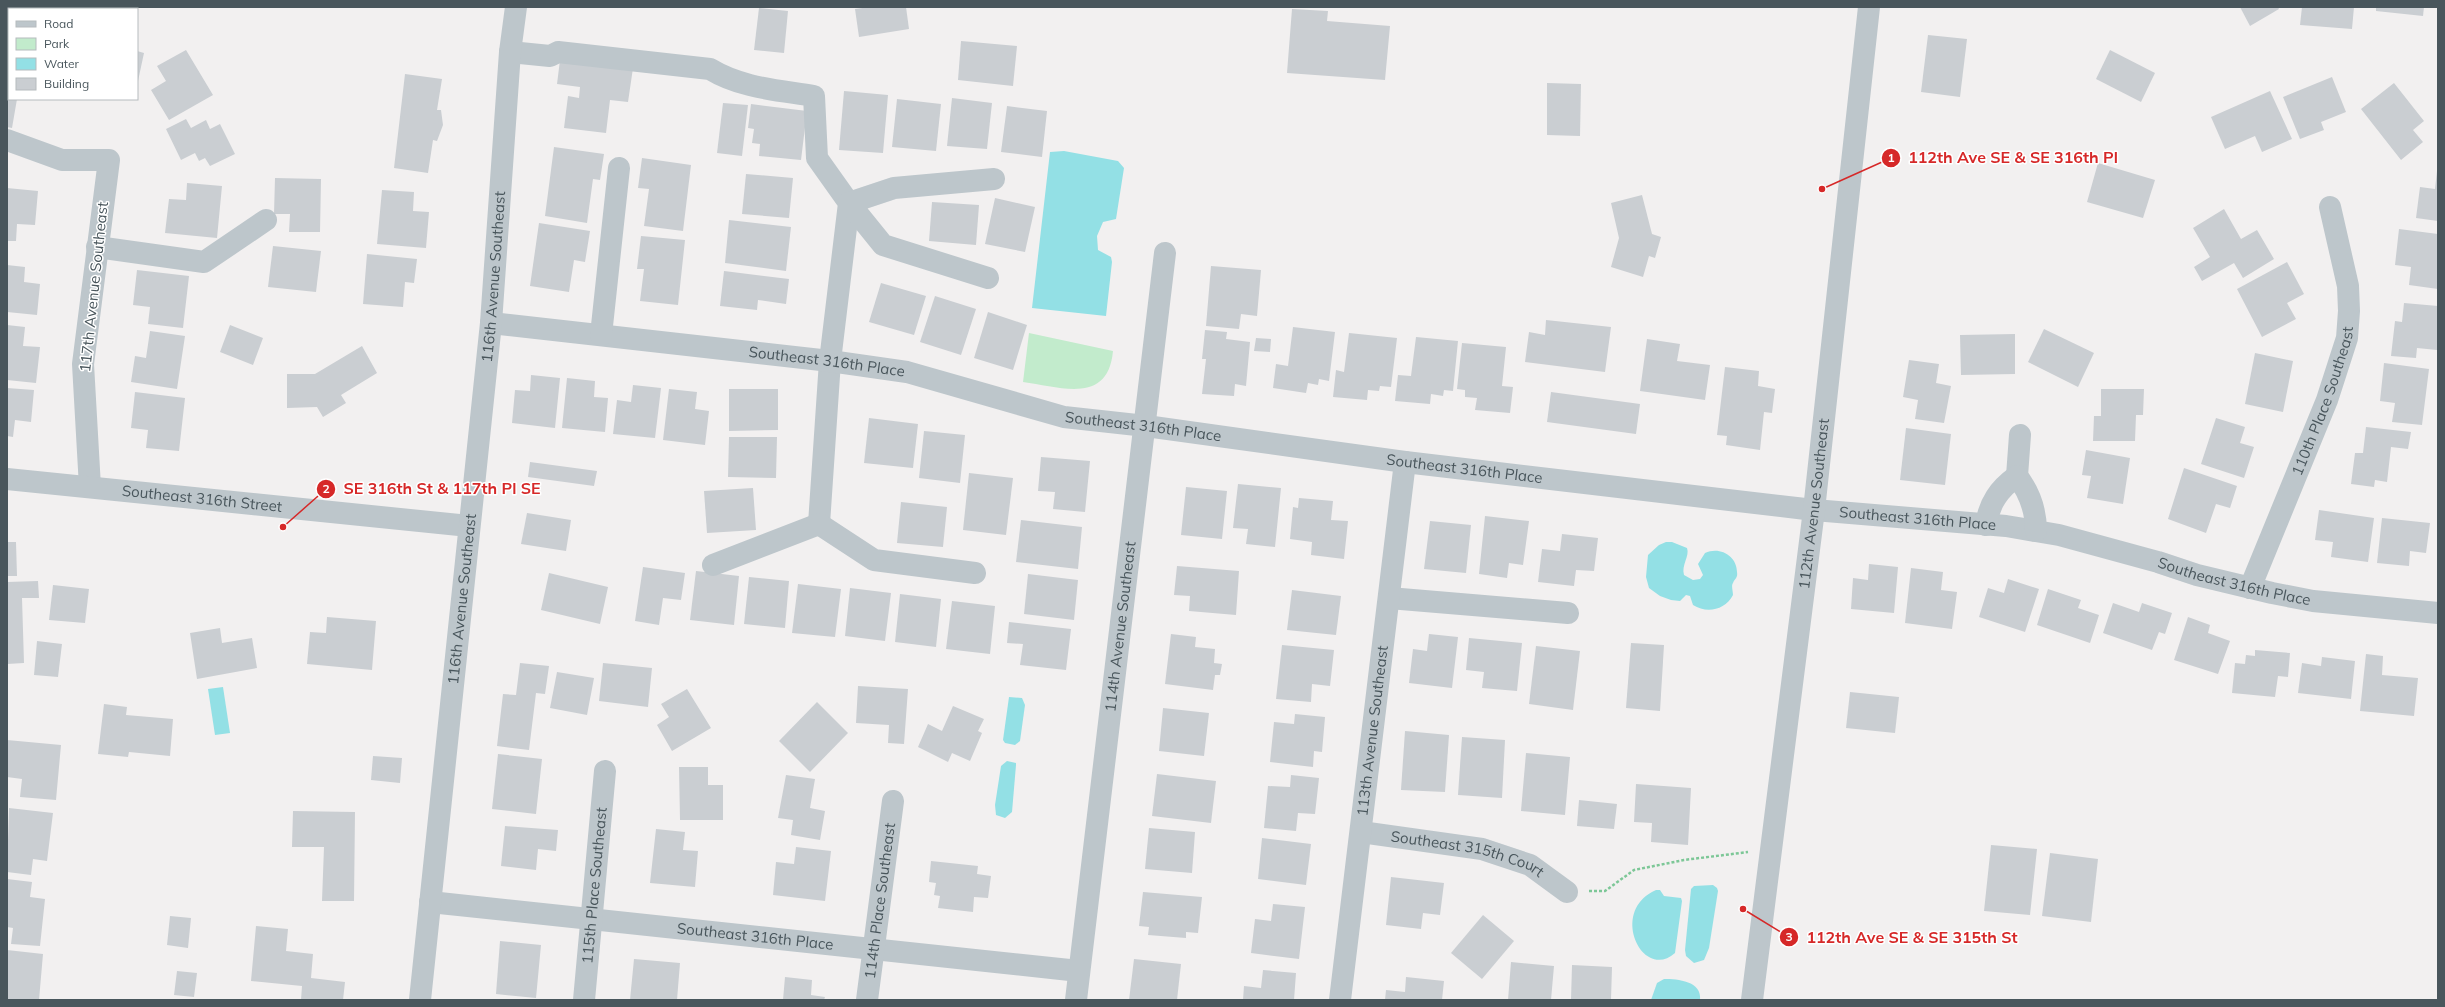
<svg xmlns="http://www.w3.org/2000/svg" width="2445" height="1007" viewBox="0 0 2445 1007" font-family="Mulish,sans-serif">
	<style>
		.green { fill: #c2ebcc }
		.water { fill: #93e0e5 }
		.building { fill: #caced2 }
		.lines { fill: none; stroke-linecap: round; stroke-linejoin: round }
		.path { stroke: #7dc797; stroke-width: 2.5; stroke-dasharray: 3 2; stroke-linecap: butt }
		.minor { stroke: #bdc6cb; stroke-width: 22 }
		.labels { text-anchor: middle; stroke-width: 3; stroke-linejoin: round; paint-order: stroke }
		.street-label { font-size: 15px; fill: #49565c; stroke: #fff }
		.leader { fill: none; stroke: #d62828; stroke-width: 1.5 }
		.callout-dot { fill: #d62828; stroke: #fff; stroke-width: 1.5 }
		.mark-label { font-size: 12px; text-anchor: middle; font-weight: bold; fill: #fff }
		.callout-label { font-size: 16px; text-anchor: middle; font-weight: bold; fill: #d62828; stroke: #fff; stroke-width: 3; stroke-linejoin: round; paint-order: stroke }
	</style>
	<rect width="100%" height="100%" fill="#f2f0f0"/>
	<path class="green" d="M1029 333 1113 351C1108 405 1061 387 1023 382Z"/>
	<g class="water">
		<path d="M1064 151 1118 161 1124 168 1116 219 1103 222 1097 236 1098 250 1111 257 1112 262 1106 316 1032 308 1050 152Z"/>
		<path d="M1666 542H1672L1687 548C1690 556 1681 565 1684 575L1693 580 1700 579 1703 575 1698 564 1705 553C1720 546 1737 556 1737 572 1738 578 1735 578 1733 583 1731 585 1733 591 1733 595 1725 610 1707 614 1693 605L1690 596 1686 595 1680 601 1671 600 1660 596 1649 588 1646 577 1648 555 1659 545Z"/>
		<path d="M223 687 230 733 215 735 208 689Z"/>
		<path d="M1009 697 1022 698 1025 705 1020 741 1015 745 1005 743 1003 740Z"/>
		<path d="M1007 761 1016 763V765L1012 812 1005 818 996 815 995 805 1001 766Z"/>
		<path d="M1713 885 1717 888 1718 891 1709 948 1704 960 1694 963 1686 956 1685 950 1691 889 1694 886Z"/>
		<path d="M1656 890H1660L1664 896 1681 898 1682 901 1675 953C1643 982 1608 911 1656 890Z"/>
		<path d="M1664 979C1678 979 1702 981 1700 1000H1651L1657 983Z"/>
	</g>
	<g class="building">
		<path d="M870 7H906L909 29 859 37 855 9Z"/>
		<path d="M2240 7H2278L2279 9 2250 26Z"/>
		<path d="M2302 7H2354L2352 29 2300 25Z"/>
		<path d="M2376 7H2424L2423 16 2376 11Z"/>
		<path d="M759 8 788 11 784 53 754 50Z"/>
		<path d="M1292 9 1328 11 1327 21 1390 26 1385 80 1287 73Z"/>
		<path d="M1928 35 1967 39 1960 97 1921 92Z"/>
		<path d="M961 41 1017 46 1013 86 958 80Z"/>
		<path d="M186 50 213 95 169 120 151 90 166 81 157 66Z"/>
		<path d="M2110 50 2155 73 2141 102 2096 79Z"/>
		<path d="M137 51 144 53 138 81H137Z"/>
		<path d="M560 60 633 68 628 102 610 100 606 133 564 128 568 96 579 98 580 87 557 84Z"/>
		<path d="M405 74 442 79 437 110H441L443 125 437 141 433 140 428 173 394 168Z"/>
		<path d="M2332 77 2346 112 2321 122 2324 130 2300 139 2283 97Z"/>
		<path d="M1547 83 1581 84 1580 136 1547 135Z"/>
		<path d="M2394 83 2424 121 2413 130 2423 142 2401 160 2361 109Z"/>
		<path d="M844 91 888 95 883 153 839 150Z"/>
		<path d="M2270 91 2292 139 2262 152 2255 136 2225 149 2211 117Z"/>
		<path d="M7 92H9V99H17L12 128 7 127Z"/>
		<path d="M952 98 992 103 987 149 947 146Z"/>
		<path d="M897 99 941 104 936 151 892 147Z"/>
		<path d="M723 103 748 105 742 156 717 153Z"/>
		<path d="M751 104 807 111 801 160 759 156 760 144 752 143 754 129 748 128Z"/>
		<path d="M1007 106 1047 111 1042 157 1001 152Z"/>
		<path d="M186 119 191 128 206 120 210 129 220 124 235 154 210 166 205 158 199 161 195 153 181 160 166 129Z"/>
		<path d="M554 147 604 154 600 180 593 179 587 223 545 216Z"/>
		<path d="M642 158 691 165 683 231 644 226 649 189 638 188Z"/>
		<path d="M2098 163 2155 180 2143 218 2087 202Z"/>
		<path d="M2437 171 2438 221 2416 218 2420 187 2435 189Z"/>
		<path d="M746 174 793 178 789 218 742 214Z"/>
		<path d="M275 178 321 179 320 232H289L290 214H274Z"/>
		<path d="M187 183 222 186 217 238 165 233 169 199 186 200Z"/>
		<path d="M7 188 38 191 35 225 17 224 16 241H7Z"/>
		<path d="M382 190 414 192 413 211 429 212 426 248 377 244Z"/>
		<path d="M1642 195 1652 234 1661 237 1655 258 1649 256 1643 277 1611 267 1619 238 1611 203Z"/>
		<path d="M995 198 1035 207 1025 252 985 244Z"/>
		<path d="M932 202 979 205 976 245 929 241Z"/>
		<path d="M2224 209 2241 239 2257 230 2274 259 2243 278 2234 263 2202 281 2194 267 2210 257 2193 228Z"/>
		<path d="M729 220 791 227 786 271 725 263Z"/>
		<path d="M539 223 590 231 585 262 574 260 569 292 530 286Z"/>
		<path d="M2399 229 2438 234V289L2409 285 2411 267 2395 265Z"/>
		<path d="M641 236 685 240 678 305 640 301 644 269H637Z"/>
		<path d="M273 246 321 251 316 292 268 287Z"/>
		<path d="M367 254 417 259 414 283 405 282 403 307 363 304Z"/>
		<path d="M2287 262 2304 294 2287 303 2296 319 2262 337 2237 289Z"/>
		<path d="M7 265 25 267 24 282 40 284 37 315 7 312Z"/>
		<path d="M1211 266 1261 270 1257 316 1241 314 1239 329 1206 326Z"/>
		<path d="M137 270 189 276 183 328 148 324 150 307 133 305Z"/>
		<path d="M724 271 789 279 786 304 758 300 757 310 720 306Z"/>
		<path d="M881 283 926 296 914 335 869 322Z"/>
		<path d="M935 296 976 309 961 355 920 342Z"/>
		<path d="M2404 303 2438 306 2437 350 2417 348 2416 358 2391 356 2395 321 2402 322Z"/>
		<path d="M988 312 1027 325 1013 370 974 358Z"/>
		<path d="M1546 320 1611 327 1605 372 1525 362 1529 332 1545 335Z"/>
		<path d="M7 325 25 327 23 346 40 347 36 383 7 380Z"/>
		<path d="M230 325 263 338 253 365 220 352Z"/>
		<path d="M1293 327 1335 332 1329 381 1319 379 1318 385 1308 383 1306 393 1273 388 1276 364 1288 366Z"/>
		<path d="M2044 329 2094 353 2078 387 2028 362Z"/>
		<path d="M1205 330 1227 332 1226 339 1250 342 1246 386 1235 384 1234 396 1202 394 1206 359H1202Z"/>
		<path d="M150 331 185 336 177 389 131 382 135 356 146 358Z"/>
		<path d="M1349 333 1397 338 1391 387 1380 386 1379 391 1368 390 1367 400 1333 397 1336 370 1344 372Z"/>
		<path d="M2015 334V374L1961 375 1960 335Z"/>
		<path d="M1416 337 1458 341 1453 391 1444 390 1443 396 1431 394 1430 404 1395 401 1398 375 1411 376Z"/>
		<path d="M1256 338 1271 339 1270 352 1254 351Z"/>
		<path d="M1647 339 1680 344 1677 361 1710 365 1705 400 1640 391Z"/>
		<path d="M1462 343 1506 347 1502 386 1513 387 1510 413 1475 410 1477 398 1465 397V390L1457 389Z"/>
		<path d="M362 346 377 373 341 395 346 403 323 417 317 407 287 408V374H315Z"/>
		<path d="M2255 353 2293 361 2283 412 2245 404Z"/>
		<path d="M1909 360 1939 364 1936 383 1951 386 1944 423 1915 419 1918 400 1903 397Z"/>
		<path d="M2384 363 2429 369 2422 425 2392 422 2395 403 2380 401Z"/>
		<path d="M1725 367 1759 371 1758 386 1775 389 1772 413 1764 412 1760 450 1726 445 1727 436 1717 435Z"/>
		<path d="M531 375 560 378 555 428 512 423 515 390 530 391Z"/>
		<path d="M567 378 595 381 594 397 608 398 605 432 562 428Z"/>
		<path d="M633 385 661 388 655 438 613 434 617 400 631 402Z"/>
		<path d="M7 388 34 390 31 422 15 420 13 437 7 436Z"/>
		<path d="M669 389 697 392 695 409 709 411 705 445 663 440Z"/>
		<path d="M729 389H778V430L729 431Z"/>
		<path d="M2101 389H2144L2143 415H2136L2135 441H2093L2094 416H2101Z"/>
		<path d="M135 392 185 398 179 451 146 448 148 430 131 428Z"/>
		<path d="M1551 392 1640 404 1636 434 1547 422Z"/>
		<path d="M869 418 918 424 913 468 864 463Z"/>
		<path d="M2216 418 2245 427 2240 443 2254 447 2244 478 2201 464Z"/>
		<path d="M2366 427 2411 432 2408 449 2391 447 2387 482 2375 480 2374 487 2351 484 2355 453H2363Z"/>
		<path d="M1906 428 1951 434 1945 485 1900 480Z"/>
		<path d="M924 431 965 435 960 483 919 478Z"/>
		<path d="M729 437H777L776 478 728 477Z"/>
		<path d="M2086 450 2130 458 2123 504 2087 498 2091 476 2082 475Z"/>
		<path d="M1041 457 1090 461 1085 512 1053 509 1055 492 1038 491Z"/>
		<path d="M530 462 597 471 594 486 528 477Z"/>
		<path d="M2184 468 2237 486 2230 508 2216 504 2206 533 2168 519Z"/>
		<path d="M969 473 1013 478 1006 535 963 530Z"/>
		<path d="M1238 484 1281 488 1275 547 1246 544 1248 529 1233 528Z"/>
		<path d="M1186 487 1227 491 1222 539 1181 535Z"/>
		<path d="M753 488 756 530 707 533 704 491Z"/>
		<path d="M1299 498 1333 501 1331 520 1348 521 1344 559 1311 555 1312 542 1290 539 1293 507 1298 508Z"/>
		<path d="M901 502 947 507 943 547 897 543Z"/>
		<path d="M2319 510 2374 518 2368 562 2331 557 2333 542 2315 540Z"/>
		<path d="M527 513 571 520 566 551 521 544Z"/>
		<path d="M1485 516 1529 521 1523 565 1509 563 1507 578 1479 574Z"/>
		<path d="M2382 518 2430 523 2426 553 2410 551 2409 566 2377 563Z"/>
		<path d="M1021 520 1082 527 1078 569 1016 562Z"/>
		<path d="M1430 521 1471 525 1466 573 1424 569Z"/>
		<path d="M1562 534 1598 538 1594 571 1576 570 1574 586 1538 582 1542 549 1560 551Z"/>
		<path d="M7 542H16L17 576H7Z"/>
		<path d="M1869 564 1898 567 1894 613 1851 609 1853 578 1868 580Z"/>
		<path d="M1177 566 1239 571 1236 615 1189 611 1190 596 1174 595Z"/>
		<path d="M643 567 685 573 681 600 663 598 659 625 635 621Z"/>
		<path d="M1911 568 1943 572 1941 590 1957 592 1952 629 1905 623Z"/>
		<path d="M696 571 739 576 734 625 690 620Z"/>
		<path d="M549 573 608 587 600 624 541 610Z"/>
		<path d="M1028 574 1078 580 1074 620 1024 614Z"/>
		<path d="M749 577 789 581 785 628 744 624Z"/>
		<path d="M2008 579 2039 589 2025 632 1979 617 1988 588 2004 593Z"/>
		<path d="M38 581 39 598H22L24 663 7 664V582Z"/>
		<path d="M798 584 841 589 835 637 792 633Z"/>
		<path d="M53 585 89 589 85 623 49 620Z"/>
		<path d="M850 588 891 593 885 641 845 636Z"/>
		<path d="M2048 589 2081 600 2078 608 2099 615 2090 643 2037 625Z"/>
		<path d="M1292 590 1341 596 1336 635 1287 630Z"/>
		<path d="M900 594 941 599 936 647 895 642Z"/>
		<path d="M952 601 995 606 990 654 946 649Z"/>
		<path d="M2113 603 2139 612 2142 603 2172 613 2165 634 2159 632 2152 650 2103 633Z"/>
		<path d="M327 617 376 621 372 670 307 664 310 632 326 633Z"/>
		<path d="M2188 617 2210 625 2208 633 2230 641 2218 674 2174 660Z"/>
		<path d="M1009 622 1071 629 1066 670 1020 665 1023 644 1007 643Z"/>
		<path d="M220 628 222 643 252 638 257 668 197 679 190 633Z"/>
		<path d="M1171 634 1196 637 1195 647 1215 649 1214 663 1222 664 1220 675H1215L1213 690 1165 684Z"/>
		<path d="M1429 634 1458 637 1452 688 1409 683 1413 649 1427 651Z"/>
		<path d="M1469 638 1522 643 1517 691 1482 688 1484 672 1466 670Z"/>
		<path d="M37 641 62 644 58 677 34 675Z"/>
		<path d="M1631 643 1664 645 1660 711 1626 708Z"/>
		<path d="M1282 645 1334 650 1330 686 1312 684 1311 702 1276 699Z"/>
		<path d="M1536 646 1580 651 1573 710 1529 704Z"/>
		<path d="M2255 650 2290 653 2288 677 2278 676 2275 697 2232 693 2235 663 2245 664 2246 655 2255 656Z"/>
		<path d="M2366 654 2383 656 2382 675 2418 678 2414 716 2360 711Z"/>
		<path d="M2322 657 2355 661 2351 699 2298 693 2302 663 2321 666Z"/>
		<path d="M520 663 549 666 545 694 536 693 529 750 497 746 503 694 516 695Z"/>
		<path d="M603 663 652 668 648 707 599 701Z"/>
		<path d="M557 672 594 678 587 715 550 708Z"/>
		<path d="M858 686 908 689 904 744 888 743 889 725 856 723Z"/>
		<path d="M687 689 711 728 672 751 657 725 669 717 661 704Z"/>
		<path d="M1850 692 1899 697 1895 733 1846 728Z"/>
		<path d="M817 702 848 733 810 772 779 741Z"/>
		<path d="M104 704 127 707 126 715 173 719 170 756 129 752 128 757 98 754Z"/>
		<path d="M953 706 984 719 978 731 982 733 970 761 952 753 948 762 918 747 928 724 942 731Z"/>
		<path d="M1163 708 1209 713 1204 756 1159 751Z"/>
		<path d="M1295 714 1325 717 1322 752 1314 751 1313 767 1270 762 1274 722 1294 724Z"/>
		<path d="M1405 731 1449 735 1445 792 1401 790Z"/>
		<path d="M1462 737 1505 740 1502 798 1458 795Z"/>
		<path d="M7 740 61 745 56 800 20 797 22 779 7 777Z"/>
		<path d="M1526 753 1570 757 1565 815 1521 811Z"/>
		<path d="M498 754 542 759 536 814 492 809Z"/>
		<path d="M373 756 402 758 400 783 371 780Z"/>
		<path d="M679 767H708V785H723V820H680Z"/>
		<path d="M1157 774 1216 781 1211 823 1152 816Z"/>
		<path d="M786 775 815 779 810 808 825 811 820 840 791 835 793 820 778 818Z"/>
		<path d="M1291 775 1319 778 1315 814 1298 813 1296 831 1264 828 1268 786 1290 787Z"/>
		<path d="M1636 784 1691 788 1688 845 1651 842 1652 823 1634 822Z"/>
		<path d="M1579 800 1617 804 1614 829 1577 826Z"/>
		<path d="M9 808 53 813 47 861 33 859 31 875 7 872Z"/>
		<path d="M293 811 355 812 354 901H322L324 847H292Z"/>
		<path d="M505 826 558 830 556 851 538 849 536 870 501 866Z"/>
		<path d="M1149 828 1195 832 1192 873 1145 869Z"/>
		<path d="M656 829 685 832 683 850 698 851 695 887 650 883Z"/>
		<path d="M1262 838 1311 844 1306 885 1258 879Z"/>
		<path d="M1991 845 2037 849 2030 915 1984 911Z"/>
		<path d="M796 847 831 851 825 901 773 895 776 862 794 864Z"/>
		<path d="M2050 853 2098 859 2091 922 2042 916Z"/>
		<path d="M931 861 978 866 977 874 991 876 988 898 974 897 973 912 938 908 940 896 934 895 936 883 929 882Z"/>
		<path d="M1391 877 1444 883 1440 915 1423 913 1421 929 1386 925Z"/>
		<path d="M7 879 32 882 30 897 45 899 40 946 11 944 13 928 7 927Z"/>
		<path d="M1143 892 1202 897 1198 933 1186 932V938L1148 935 1149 927 1139 926Z"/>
		<path d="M1273 904 1305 907 1299 959 1251 953 1255 919 1271 921Z"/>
		<path d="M1483 915 1514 941 1482 979 1451 953Z"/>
		<path d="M170 916 191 918 188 948 167 945Z"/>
		<path d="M256 926 288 929 286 951 313 954 311 978 345 982 343 1000H301L302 986 251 981Z"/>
		<path d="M500 941 541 945 536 998 496 994Z"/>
		<path d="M7 950 43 954 39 1000H7Z"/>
		<path d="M634 959 680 963 677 1000H630Z"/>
		<path d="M1134 959 1181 964 1177 1000H1129Z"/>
		<path d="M1511 962 1554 966 1551 1000H1508Z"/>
		<path d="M1572 965 1612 967 1611 1000H1571Z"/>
		<path d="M1263 970 1296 973 1294 1000H1243L1244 986 1261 988Z"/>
		<path d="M177 971 197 973 194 997 174 995Z"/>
		<path d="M785 977 812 980 811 995 825 997 824 1000H783Z"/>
		<path d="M1406 977 1444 981 1442 1000H1385L1386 990 1405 992Z"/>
	</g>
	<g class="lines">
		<path class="path" d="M1589 891H1605L1634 870 1684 860 1748 852"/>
		<g class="minor">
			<path d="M510 52 550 56 558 52 710 69C741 88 778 90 814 96L817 158 849 203 830 361 819 524"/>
			<path d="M7 140 62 160H109L83 364 90 487"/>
			<path d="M97 247 204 262 266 220"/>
			<path d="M988 278 883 245 849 203 894 188 994 179"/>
			<path id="s1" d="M491 323 830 361 907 372 1064 417 1146 426 1405 462 1814 510 2006 526 2059 535 2158 562 2197 575 2272 593 2313 601 2438 613"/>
			<path d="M601 335 619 168"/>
			<path d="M2017 476 2020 435"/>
			<path id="s2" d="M7 479 469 526"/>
			<path d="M1986 525C1989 503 1999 489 2017 476 2030 493 2036 510 2036 531"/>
			<path d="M713 565 819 524 874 560 975 573"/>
			<path id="s3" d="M2250 588 2327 400 2347 338 2349 311 2348 286 2330 207"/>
			<path d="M1389 598 1568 613"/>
			<path id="s4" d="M1361 832 1482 849 1530 865 1567 892"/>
			<path id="s5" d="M430 902 1079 971"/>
			<path id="s6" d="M420 1000 491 323 510 52 516 7"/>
			<path id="s7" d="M584 1000 605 771"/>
			<path id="s8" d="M867 1000 893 801"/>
			<path id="s9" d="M1076 1000 1165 253"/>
			<path id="s10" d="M1340 1000 1405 462"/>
			<path id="s11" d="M1752 1000 1814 510 1869 7"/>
		</g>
	</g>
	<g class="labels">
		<g class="street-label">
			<text dy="5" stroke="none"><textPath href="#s6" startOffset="727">116th Avenue Southeast</textPath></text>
			<text transform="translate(94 287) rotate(-84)" y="5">117th Avenue Southeast</text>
			<text dy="5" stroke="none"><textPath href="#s1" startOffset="338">Southeast 316th Place</textPath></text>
			<text dy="5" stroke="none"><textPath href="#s3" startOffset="201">110th Place Southeast</textPath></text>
			<text dy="5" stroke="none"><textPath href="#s1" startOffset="662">Southeast 316th Place</textPath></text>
			<text dy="5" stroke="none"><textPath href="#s1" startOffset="986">Southeast 316th Place</textPath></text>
			<text dy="5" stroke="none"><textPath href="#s2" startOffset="196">Southeast 316th Street</textPath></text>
			<text dy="5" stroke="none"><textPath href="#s11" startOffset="500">112th Avenue Southeast</textPath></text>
			<text dy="5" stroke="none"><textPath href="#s1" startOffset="1442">Southeast 316th Place</textPath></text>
			<text dy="5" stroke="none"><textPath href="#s1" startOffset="1766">Southeast 316th Place</textPath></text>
			<text dy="5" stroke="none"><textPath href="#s6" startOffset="403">116th Avenue Southeast</textPath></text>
			<text dy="5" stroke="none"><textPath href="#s9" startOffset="376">114th Avenue Southeast</textPath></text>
			<text dy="5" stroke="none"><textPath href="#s10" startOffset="271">113th Avenue Southeast</textPath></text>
			<text dy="5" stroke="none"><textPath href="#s4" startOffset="109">Southeast 315th Court</textPath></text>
			<text dy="5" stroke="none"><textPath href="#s7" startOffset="115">115th Place Southeast</textPath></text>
			<text dy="5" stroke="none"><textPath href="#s8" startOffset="100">114th Place Southeast</textPath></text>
			<text dy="5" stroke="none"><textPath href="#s5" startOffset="327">Southeast 316th Place</textPath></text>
		</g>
	</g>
	<path class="leader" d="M1822 189L1891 158M283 527L326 489M1743 909L1789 937"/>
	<g class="callout-dot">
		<circle cx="1822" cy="189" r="4"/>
		<circle cx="283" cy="527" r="4"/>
		<circle cx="1743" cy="909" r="4"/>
		<circle cx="1891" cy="158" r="10"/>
		<circle cx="326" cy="489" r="10"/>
		<circle cx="1789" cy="937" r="10"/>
	</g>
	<g class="mark-label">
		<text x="1891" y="162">1</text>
		<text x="326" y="493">2</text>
		<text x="1789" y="941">3</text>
	</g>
	<g class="callout-label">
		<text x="2013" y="163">112th Ave SE &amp; SE 316th Pl</text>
		<text x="442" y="494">SE 316th St &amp; 117th Pl SE</text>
		<text x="1912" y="943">112th Ave SE &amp; SE 315th St</text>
	</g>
	<rect width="2445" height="1007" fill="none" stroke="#49565c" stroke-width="16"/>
	<rect x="8" y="8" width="130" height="92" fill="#ffffff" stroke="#b6bbbe"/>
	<rect x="16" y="21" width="20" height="6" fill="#bdc6cb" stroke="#b6bbbe"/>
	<text x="44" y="28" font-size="12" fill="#49565c">Road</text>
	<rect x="16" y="38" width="20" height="12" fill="#c2ebcc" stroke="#b6bbbe"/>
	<text x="44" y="48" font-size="12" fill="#49565c">Park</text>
	<rect x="16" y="58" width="20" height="12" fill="#93e0e5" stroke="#b6bbbe"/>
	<text x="44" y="68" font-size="12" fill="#49565c">Water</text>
	<rect x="16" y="78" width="20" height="12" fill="#caced2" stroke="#b6bbbe"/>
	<text x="44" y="88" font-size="12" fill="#49565c">Building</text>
</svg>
